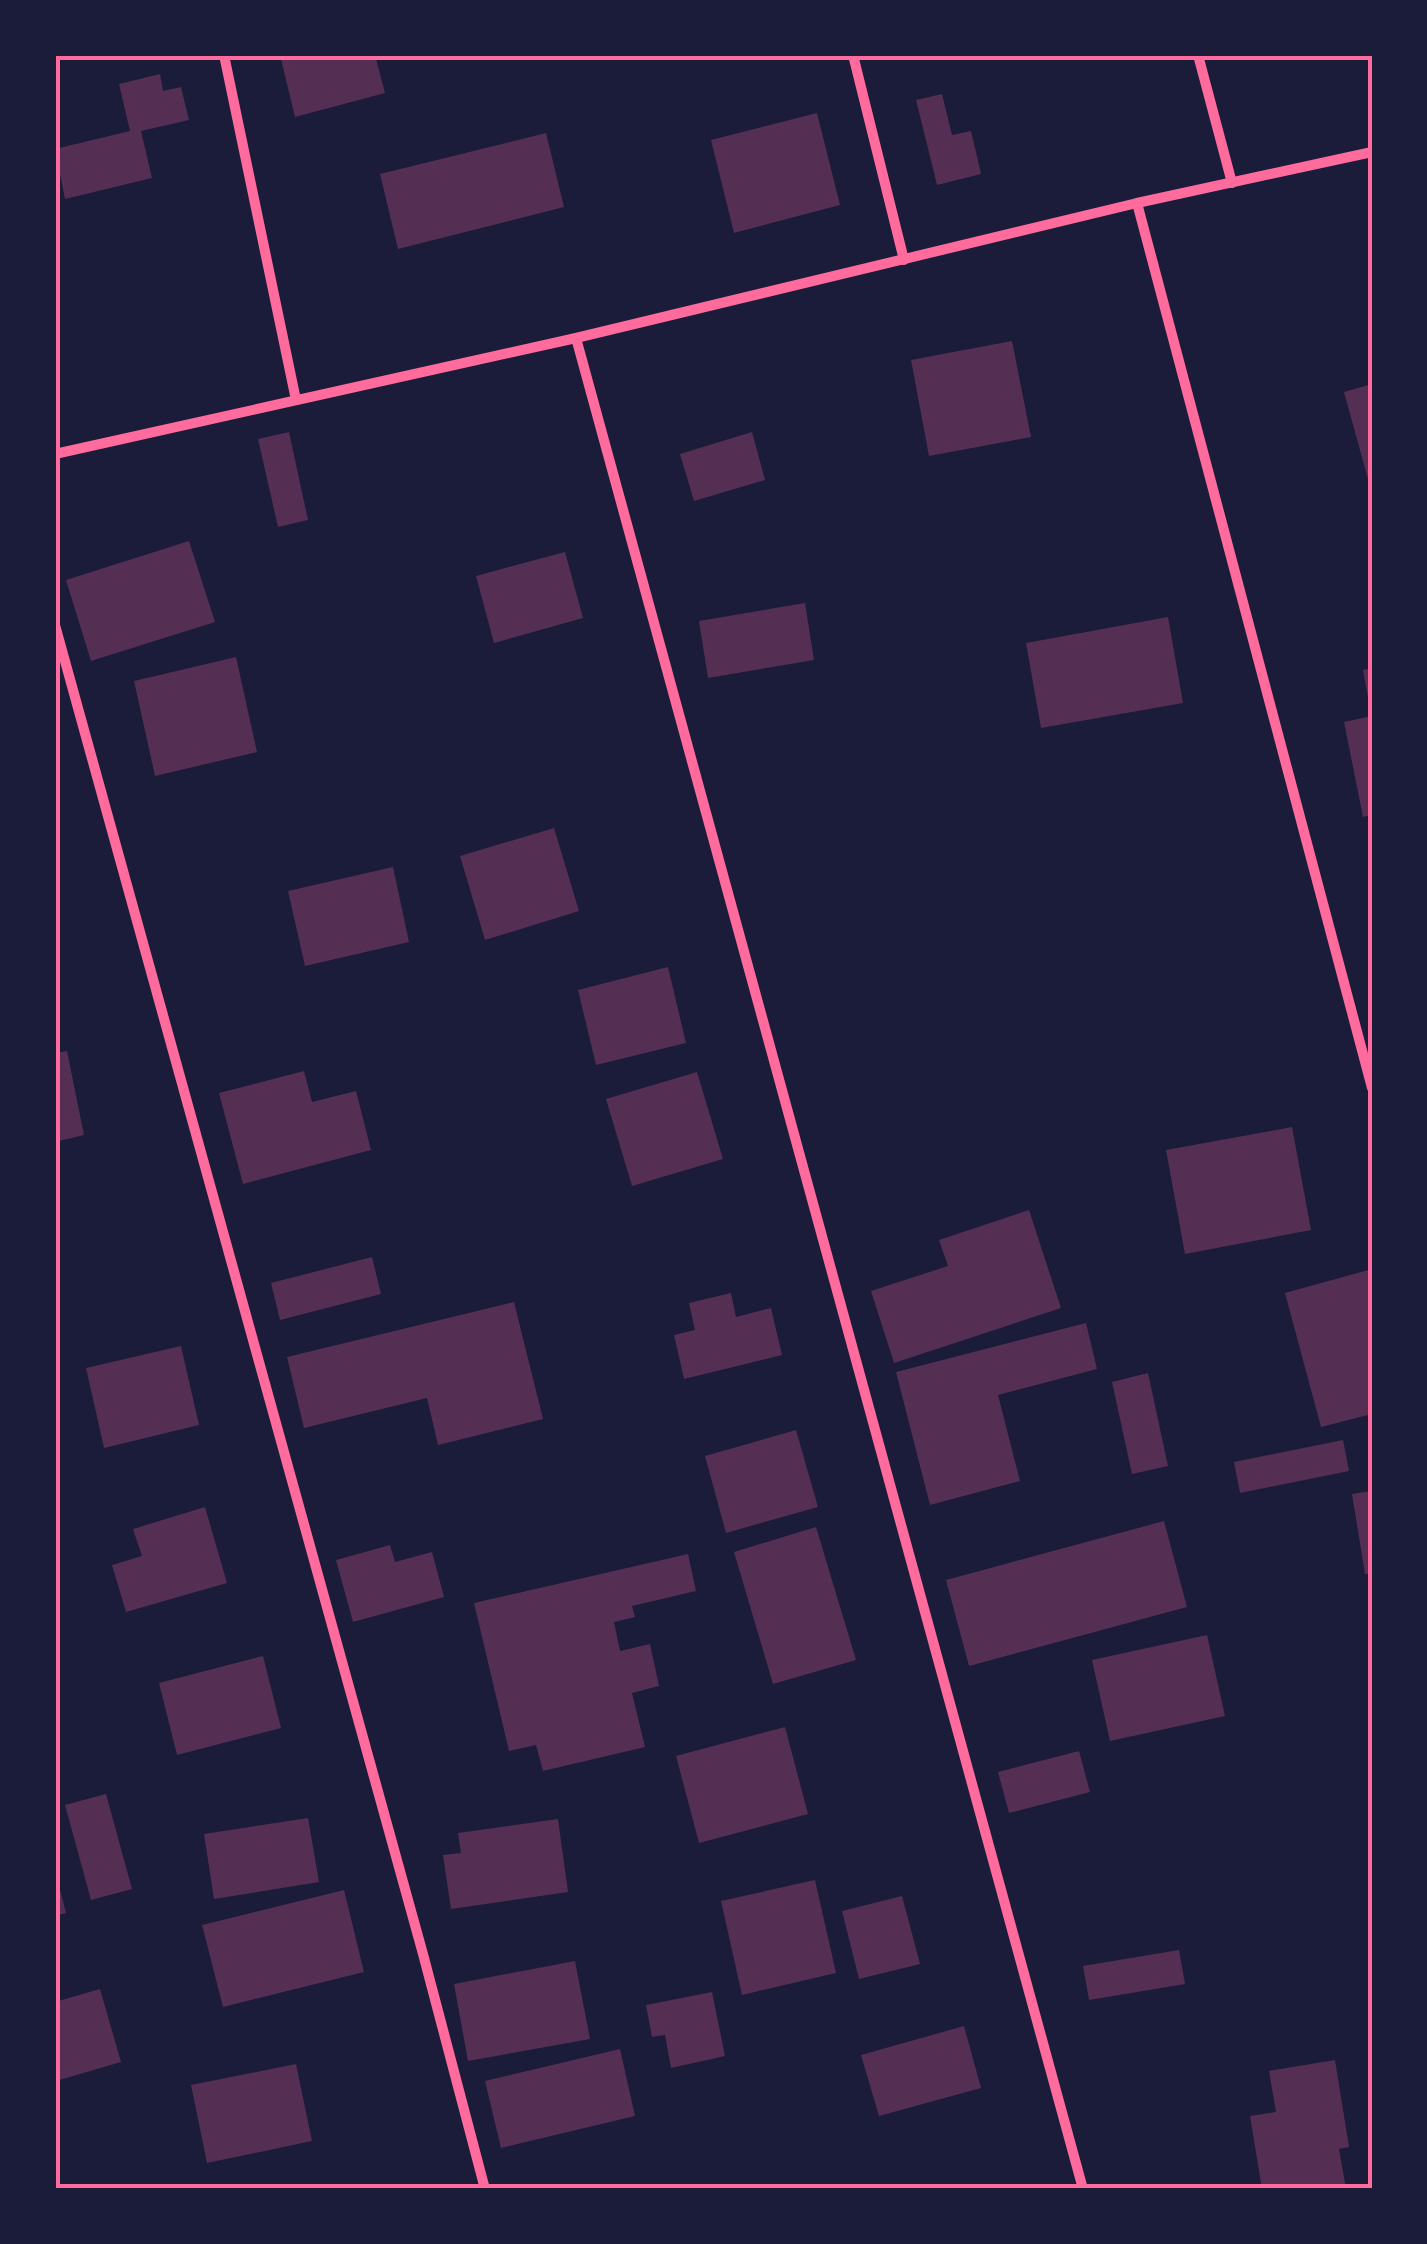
<svg xmlns="http://www.w3.org/2000/svg" width="1427" height="2244" viewBox="0 0 1427 2244" font-family="'Nunito Sans',sans-serif">
	<style>
		.building { fill: #542f53 }
		.lines { fill: none; stroke-linecap: round; stroke-linejoin: round }
		.minor { stroke: #ff6b9d; stroke-width: 10 }
		.neatline { fill: none; stroke: #ff6b9d; stroke-width: 4 }
	</style>
	<rect width="100%" height="100%" fill="#1b1b3a"/>
	<g class="building">
		<path d="M280 55H375L385 93 295 117Z"/>
		<path d="M160 74 163 91 181 87 189 120 141 131 152 178 65 199 55 149 130 131 119 84Z"/>
		<path d="M942 94 952 135 971 131 981 174 937 185 916 100Z"/>
		<path d="M817 113 840 205 734 233 711 140Z"/>
		<path d="M546 133 564 207 398 249 380 174Z"/>
		<path d="M1012 341 1031 437 929 456 911 360Z"/>
		<path d="M1372 384V478L1368 479 1344 392Z"/>
		<path d="M289 432 308 520 278 527 258 439Z"/>
		<path d="M752 432 765 480 694 501 680 454Z"/>
		<path d="M189 541 215 622 91 661 66 580Z"/>
		<path d="M565 552 583 618 494 643 476 576Z"/>
		<path d="M805 603 814 660 708 678 699 621Z"/>
		<path d="M1168 617 1183 703 1041 728 1026 643Z"/>
		<path d="M236 657 257 752 155 776 134 681Z"/>
		<path d="M1372 668V708L1370 709 1363 670Z"/>
		<path d="M1372 716V815L1363 817 1344 722Z"/>
		<path d="M554 828 579 911 485 940 460 856Z"/>
		<path d="M393 867 409 942 305 966 288 891Z"/>
		<path d="M668 967 686 1043 596 1065 578 990Z"/>
		<path d="M67 1051 84 1135 55 1142V1053Z"/>
		<path d="M304 1071 312 1102 356 1091 371 1150 243 1184 219 1093Z"/>
		<path d="M697 1072 723 1159 632 1186 606 1099Z"/>
		<path d="M1292 1127 1311 1230 1185 1254 1166 1150Z"/>
		<path d="M1029 1210 1061 1308 894 1363 871 1291 948 1266 939 1240Z"/>
		<path d="M372 1257 381 1294 280 1320 271 1283Z"/>
		<path d="M1372 1269V1414L1321 1427 1285 1293Z"/>
		<path d="M731 1293 736 1317 771 1308 782 1355 684 1379 674 1335 695 1330 689 1303Z"/>
		<path d="M514 1302 543 1419 438 1445 427 1398 304 1428 287 1357Z"/>
		<path d="M1086 1323 1097 1369 998 1395 1020 1481 930 1505 896 1372Z"/>
		<path d="M181 1346 199 1425 104 1448 86 1368Z"/>
		<path d="M1148 1373 1168 1466 1132 1474 1112 1382Z"/>
		<path d="M796 1430 818 1507 726 1533 705 1456Z"/>
		<path d="M1343 1440 1349 1471 1240 1493 1234 1462Z"/>
		<path d="M1372 1491V1573L1365 1574 1352 1494Z"/>
		<path d="M205 1507 227 1583 126 1612 112 1565 142 1556 133 1529Z"/>
		<path d="M1164 1521 1187 1607 969 1666 946 1580Z"/>
		<path d="M816 1527 856 1660 773 1684 734 1552Z"/>
		<path d="M390 1545 395 1562 432 1552 444 1597 353 1622 336 1560Z"/>
		<path d="M688 1554 696 1591 632 1606 635 1617 614 1622 620 1651 650 1644 659 1686 632 1693 645 1747 543 1771 536 1745 509 1751 474 1603Z"/>
		<path d="M1207 1635 1225 1716 1110 1741 1092 1660Z"/>
		<path d="M263 1656 281 1728 177 1755 159 1683Z"/>
		<path d="M785 1727 808 1814 699 1843 676 1756Z"/>
		<path d="M1079 1751 1090 1792 1009 1813 998 1772Z"/>
		<path d="M106 1794 132 1889 91 1900 65 1805Z"/>
		<path d="M308 1818 319 1882 214 1899 204 1834Z"/>
		<path d="M558 1819 568 1892 451 1909 443 1855 461 1853 458 1833Z"/>
		<path d="M55 1870 66 1913 55 1916Z"/>
		<path d="M815 1880 836 1973 742 1995 721 1901Z"/>
		<path d="M344 1890 364 1972 223 2007 202 1925Z"/>
		<path d="M902 1896 920 1964 859 1979 842 1911Z"/>
		<path d="M1179 1950 1185 1984 1089 2000 1083 1966Z"/>
		<path d="M575 1961 590 2039 468 2061 454 1984Z"/>
		<path d="M100 1989 121 2062 56 2081 55 2002Z"/>
		<path d="M712 1992 725 2056 671 2068 665 2035 652 2037 646 2005Z"/>
		<path d="M964 2026 981 2088 879 2116 861 2055Z"/>
		<path d="M620 2049 635 2116 501 2148 485 2081Z"/>
		<path d="M1335 2060 1349 2147 1339 2149 1346 2189H1262L1250 2116 1276 2112 1269 2071Z"/>
		<path d="M296 2064 312 2141 207 2163 191 2085Z"/>
	</g>
	<g class="lines">
		<g class="minor">
			<path d="M224 55 296 400"/>
			<path d="M853 55 904 260"/>
			<path d="M1198 55 1232 183"/>
			<path d="M1137 203 1372 1088"/>
			<path d="M576 338 1083 2189"/>
			<path d="M55 454 576 338 1137 203 1372 152"/>
			<path d="M55 625 423 1954 485 2189"/>
		</g>
	</g>
	<rect width="1427" height="2244" fill="none" stroke="#1b1b3a" stroke-width="115"/>
	<rect x="58" y="58" width="1312" height="2128" class="neatline"/>
</svg>
